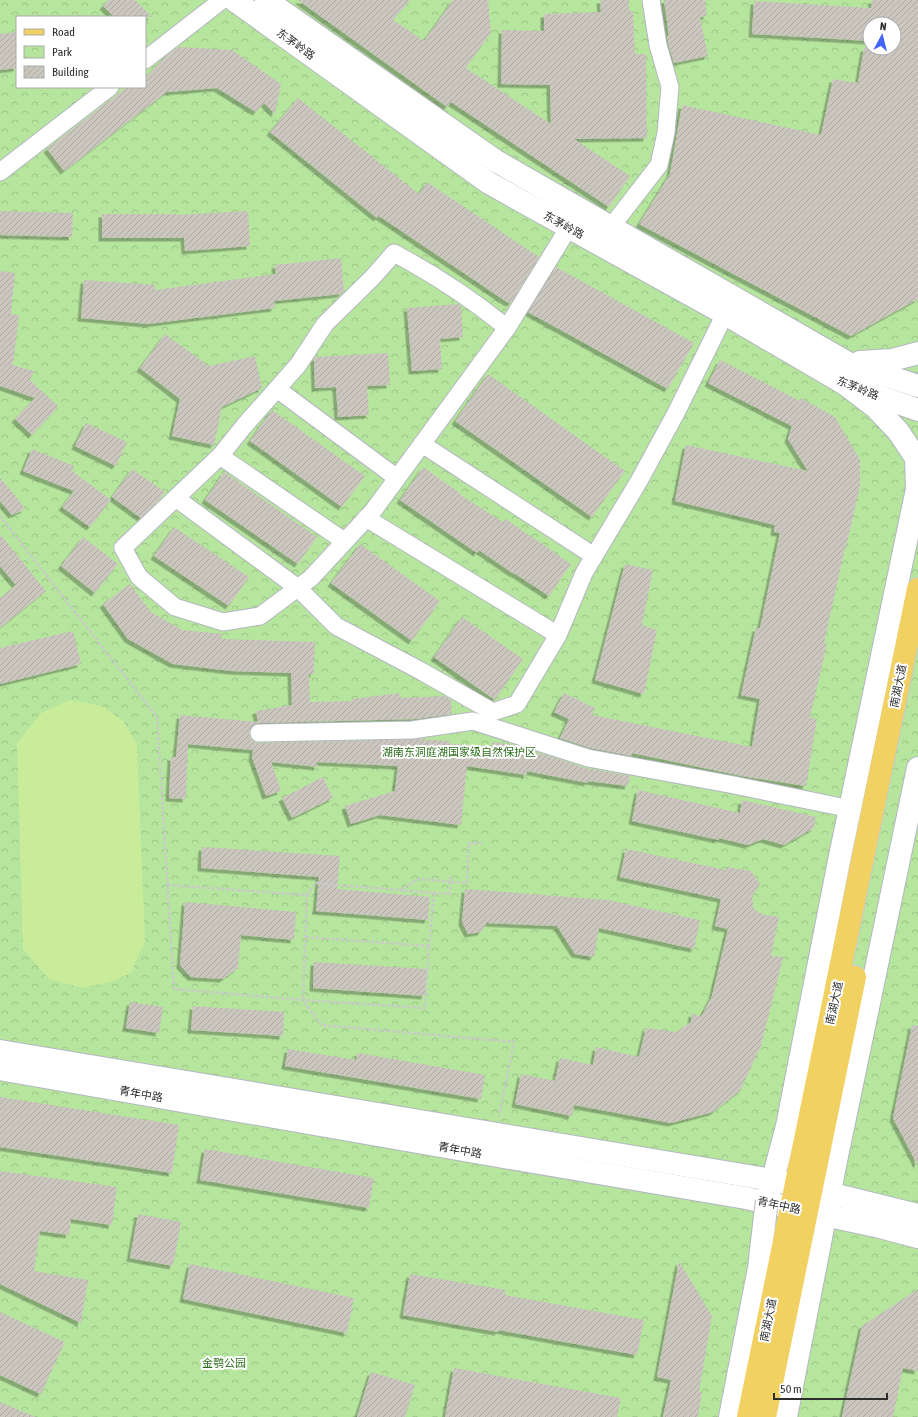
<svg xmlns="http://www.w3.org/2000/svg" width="918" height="1417" viewBox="0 0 918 1417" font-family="'Asap Condensed','Noto Sans SC',sans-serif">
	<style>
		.park { fill: url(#park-crowns); fill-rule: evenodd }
		.pitch { fill: #c9ec9a }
		.building { fill: url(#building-hatch); filter: url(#shadow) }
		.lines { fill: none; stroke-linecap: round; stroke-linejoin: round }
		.street-casing { stroke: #b4b7c1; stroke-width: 19 }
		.secondary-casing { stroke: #b4b7c1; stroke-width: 24 }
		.primary-casing { stroke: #c9c9c9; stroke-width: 24 }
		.path { stroke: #c9c9c9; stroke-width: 2.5; stroke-dasharray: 3 2; stroke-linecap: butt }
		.street { stroke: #fff; stroke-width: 17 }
		.secondary { stroke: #fff; stroke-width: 22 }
		.primary { stroke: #f2d163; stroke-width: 22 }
		.secondary-bridge-casing { stroke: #b4b7c1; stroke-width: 24; stroke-linecap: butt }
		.secondary-bridge { stroke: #fff; stroke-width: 22 }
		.labels { text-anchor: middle; stroke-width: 4; stroke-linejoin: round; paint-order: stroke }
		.street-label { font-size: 11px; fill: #2e2e2e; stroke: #fff }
		.park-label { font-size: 11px; fill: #2c6e1b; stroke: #fff }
	</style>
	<defs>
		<pattern id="park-crowns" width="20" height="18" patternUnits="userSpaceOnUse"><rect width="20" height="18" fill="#b6e59e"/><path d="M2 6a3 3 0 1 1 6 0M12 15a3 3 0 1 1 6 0" fill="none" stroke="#9dc588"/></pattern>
		<pattern id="building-hatch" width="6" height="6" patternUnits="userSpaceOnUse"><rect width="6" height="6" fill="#cbc7bf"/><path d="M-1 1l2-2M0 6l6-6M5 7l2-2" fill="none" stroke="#afaba4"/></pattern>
		<filter id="shadow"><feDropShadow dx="-3.5" dy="3.5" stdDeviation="0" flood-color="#0004"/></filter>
	</defs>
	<rect width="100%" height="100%" fill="#efe9e1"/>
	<path class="park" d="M0 0H918V1417H0ZM17 17H145V87H17ZM870 24H894V48H870Z"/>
	<path class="pitch" d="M70 700 102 706 123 721 137 744 145 941 131 973 113 981 82 988 49 979 23 949 17 743 41 713Z"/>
	<g class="building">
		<path d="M109 0H135L152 17H114L103 6Z"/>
		<path d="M298 0H410L393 20 424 41 453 0H488L491 33 466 68 551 124 550 85 501 84 502 30 544 31V14L601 12 600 0H629V11H633L635 54H646L647 138 574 139 630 176 609 207 451 102 447 107Z"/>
		<path d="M664 0H705L707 16 700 17 708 56 674 63 668 43 667 36H669Z"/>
		<path d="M872 0H918V299L851 336 639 224 670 174 682 105 821 135 833 79 858 83 864 48H894V24H870V41L752 34 754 1 871 8Z"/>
		<path d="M17 32V68L0 70V34Z"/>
		<path d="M178 47 232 50 281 84 275 114 264 103 256 112 217 88 167 92 64 171 47 149 127 87H145V78L166 56Z"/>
		<path d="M298 98 419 194 427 182 539 257 511 303 507 302 379 216 377 218 270 132Z"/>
		<path d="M0 211 73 213 72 237 0 235Z"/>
		<path d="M248 211 250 246 185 251 184 238H102V214H177V215Z"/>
		<path d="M341 258 344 291 341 294 274 301 275 308 148 324 81 318 84 280 155 285V290L276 274 275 265Z"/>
		<path d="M556 267 694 343 668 389 528 312Z"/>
		<path d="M0 271 15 273 11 314 19 315 13 365 34 371 30 380 59 407H58L32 435 15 419 35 398 0 386Z"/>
		<path d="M459 304 461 305 463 337 440 339 442 369 412 371 407 308Z"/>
		<path d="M165 334 209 366 255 356 262 388 222 407 214 445 172 436 180 399 140 368Z"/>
		<path d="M388 353 390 385 367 386 369 415 338 417 336 387 315 388 314 359 316 357Z"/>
		<path d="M720 360 800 401 801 398 835 417 860 460V486L846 548H845L824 643 827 644 810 718 817 719 806 786 747 777 632 753V756L590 748 560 738 569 719 554 712 564 693 595 708 592 715 752 747 760 699 741 695 756 628H760L780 533 774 532 775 525 675 501 686 445 808 471 788 439 792 426 708 383Z"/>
		<path d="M488 374 625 471 592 517 455 421Z"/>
		<path d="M272 410 365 476 342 507 250 441Z"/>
		<path d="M86 423 127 442 116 466 75 446Z"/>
		<path d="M32 449 74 466 72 471 111 500 90 527 62 507 74 491 23 471Z"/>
		<path d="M423 467 460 493 459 494 503 522 506 519 571 564 549 596 514 573V574L479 550 477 553 400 500Z"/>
		<path d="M132 469 165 492 158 501 141 518 112 497Z"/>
		<path d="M224 472 317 537 298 564 205 500Z"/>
		<path d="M0 478 14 494 25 509 12 515 0 501Z"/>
		<path d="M174 527 249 577 229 606 154 556Z"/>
		<path d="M0 534 46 591 0 628V598L16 585 0 566Z"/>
		<path d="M83 537 118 564 95 593 61 566Z"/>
		<path d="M360 544 440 601 412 641 331 583Z"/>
		<path d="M625 564 653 570 642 625 657 630 644 694 595 680Z"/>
		<path d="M130 584 151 612 182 630 222 634 221 639 315 642 314 674H309L310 702 352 701V699L400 693 401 698 445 696 451 700 452 714 416 719 258 723 254 725 250 729 249 733 250 738 255 742 259 743 418 739 450 741 449 744 492 746 493 742 515 745 531 750 530 752 546 755 585 768 630 776 628 786 588 781V783L527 771V775L467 766 461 825 380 815 351 824 345 806 395 791 398 766 316 762 318 767 271 762 281 791 266 796 252 757 253 750 188 744 186 799 169 798 171 757H176L180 715 258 722 256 711 292 705 291 673 232 671 173 664 128 639 103 604Z"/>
		<path d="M462 617 523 659 495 700 434 657Z"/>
		<path d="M73 631 81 664 0 684V648Z"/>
		<path d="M323 777 333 798 292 818 282 798Z"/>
		<path d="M638 790 740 813 742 800 816 817 814 828 784 845 763 839 748 845 719 838V840L632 821Z"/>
		<path d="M202 847 340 856 337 889 430 897 428 920 316 911 319 877 201 868Z"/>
		<path d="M626 849 726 870 727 867 751 871 760 884 752 896 754 910 765 915 779 917 771 956 783 957 761 1046 740 1091 713 1112 671 1123 574 1105 572 1116 515 1104 521 1074 555 1081 560 1058 593 1065 596 1047 639 1057 646 1028 676 1032 691 1022 692 1013 701 1017 712 996 728 929 715 926 721 899 620 877Z"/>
		<path d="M465 889 608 900 700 920 694 949 599 928 594 957 575 954 557 926 487 923 481 932 468 934 462 922Z"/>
		<path d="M185 902 296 912 294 940 241 935 238 968 223 979 191 977 180 965Z"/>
		<path d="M314 962 427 969 425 996 313 988Z"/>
		<path d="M130 1002 163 1007 159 1033 126 1028Z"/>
		<path d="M193 1006 284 1012 283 1036 191 1030Z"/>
		<path d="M912 1025 918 1026V1166L893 1118Z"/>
		<path d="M288 1049 356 1060 358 1053 485 1075 481 1099 285 1066Z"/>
		<path d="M0 1097 179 1125 172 1173 0 1147Z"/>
		<path d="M205 1149 374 1178 369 1208 200 1180Z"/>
		<path d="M0 1171 117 1187 112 1225 71 1219 69 1235 40 1231 34 1271 88 1280 81 1323 0 1284Z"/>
		<path d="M138 1214 181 1222 173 1266 130 1258Z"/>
		<path d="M679 1261 712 1316 699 1392H702L698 1417H663L671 1380 657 1377Z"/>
		<path d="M190 1264 354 1298 347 1333 183 1299Z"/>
		<path d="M410 1274 506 1290 505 1295 644 1320 637 1355 499 1330 498 1332 403 1315Z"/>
		<path d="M918 1289V1371L903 1368 893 1417H842L862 1326Z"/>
		<path d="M0 1312 65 1342 41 1394 0 1375Z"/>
		<path d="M454 1368 621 1398 617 1417H445Z"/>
		<path d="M371 1372 415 1385 405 1417H357Z"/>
		<path d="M0 1402 36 1417H0Z"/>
	</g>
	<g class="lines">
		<defs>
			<g id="street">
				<path d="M145 60 222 0"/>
				<path d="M0 172 110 87"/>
				<path d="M611 227 659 165 666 133 670 87 658 45 651 0"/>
				<path d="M507 328C472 299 435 275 394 253L373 277 325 324 298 365 244 426 220 456 123 548 139 577 175 607 223 622 260 616 311 578 373 511 507 328 569 227"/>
				<path d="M277 389 397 478"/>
				<path d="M422 444 594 556"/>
				<path d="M220 456 344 541"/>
				<path d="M177 499 298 588 336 626 421 671 493 712 517 704 558 635 584 573 639 481 676 413 725 314"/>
				<path d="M366 518 558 635"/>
				<path d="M259 733 412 730 473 721 588 758 734 785 851 809"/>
			</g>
			<g id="secondary">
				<path d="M234 0 489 183 725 314 845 384 918 410"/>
				<path d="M266 0 496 161 848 363 918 386"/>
				<path d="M860 362 892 360 918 353"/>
				<path d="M0 1051 772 1180 796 1185 918 1215"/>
				<path d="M0 1069 492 1155 746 1198 880 1227 918 1237"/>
				<path d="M769 1194 787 1126 839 861 917 489 916 458 898 431 875 407 845 384"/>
				<path d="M730 1417 759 1268 765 1216"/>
				<path d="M786 1417 836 1161 918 768"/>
			</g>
			<g id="primary">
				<path d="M748 1417 918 589"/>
				<path d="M765 1417 855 977"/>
			</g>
		</defs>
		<use href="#street" class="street-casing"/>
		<use href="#secondary" class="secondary-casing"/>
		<use href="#primary" class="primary-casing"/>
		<g class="path">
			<path d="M0 516 157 717 174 989 303 1000 321 1025 514 1042 499 1116"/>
			<path d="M167 885 307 895 303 1000 425 1008 429 946 305 937"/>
			<path d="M400 890 419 879 467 883 469 843H482"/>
			<path d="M434 893 450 894 451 875"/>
			<path d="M307 895 315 883 434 893 429 946"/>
		</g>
		<use href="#street" class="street"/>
		<use href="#secondary" class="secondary"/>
		<use href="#primary" class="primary"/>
		<defs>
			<path id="secondary-bridge" d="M765 1216 767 1201"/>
		</defs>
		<use href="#secondary-bridge" class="secondary-bridge-casing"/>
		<use href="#secondary-bridge" class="secondary-bridge"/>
	</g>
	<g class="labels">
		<g class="street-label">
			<text transform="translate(296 44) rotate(36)" y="4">东茅岭路</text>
			<text transform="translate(564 225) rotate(29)" y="4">东茅岭路</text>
			<text transform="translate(858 388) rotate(22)" y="4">东茅岭路</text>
			<text transform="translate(898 686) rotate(-79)" y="4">南湖大道</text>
			<text transform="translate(834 1003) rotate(-78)" y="4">南湖大道</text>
			<text transform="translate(141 1094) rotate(10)" y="4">青年中路</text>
			<text transform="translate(460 1150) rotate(10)" y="4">青年中路</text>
			<text transform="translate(779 1205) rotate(12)" y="4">青年中路</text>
			<text transform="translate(768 1320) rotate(-79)" y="4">南湖大道</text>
		</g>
		<g class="park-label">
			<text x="459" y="756">湖南东洞庭湖国家级自然保护区</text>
			<text x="224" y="1367">金鹗公园</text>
		</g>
	</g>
	<rect x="16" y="16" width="130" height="72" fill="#ffffff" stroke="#ababab"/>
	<rect x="24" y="29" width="20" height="6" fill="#f2d163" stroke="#ababab"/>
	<text x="52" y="36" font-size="12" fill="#2e2e2e">Road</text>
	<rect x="24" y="46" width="20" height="12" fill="url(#park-crowns)" stroke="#ababab"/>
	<text x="52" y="56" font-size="12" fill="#2e2e2e">Park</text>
	<rect x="24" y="66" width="20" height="12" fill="url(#building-hatch)" stroke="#ababab"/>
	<text x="52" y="76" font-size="12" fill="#2e2e2e">Building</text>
	<g transform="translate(882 36) rotate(7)"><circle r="19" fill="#ffffff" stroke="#ababab"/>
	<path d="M0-3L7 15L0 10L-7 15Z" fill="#4264fb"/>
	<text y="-6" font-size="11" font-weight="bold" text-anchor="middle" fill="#2e2e2e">N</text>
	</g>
	<path d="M774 1393v6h113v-6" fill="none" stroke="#2e2e2e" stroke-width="2"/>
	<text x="780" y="1393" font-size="12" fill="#2e2e2e" stroke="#ffffff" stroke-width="3" paint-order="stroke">50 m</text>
</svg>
